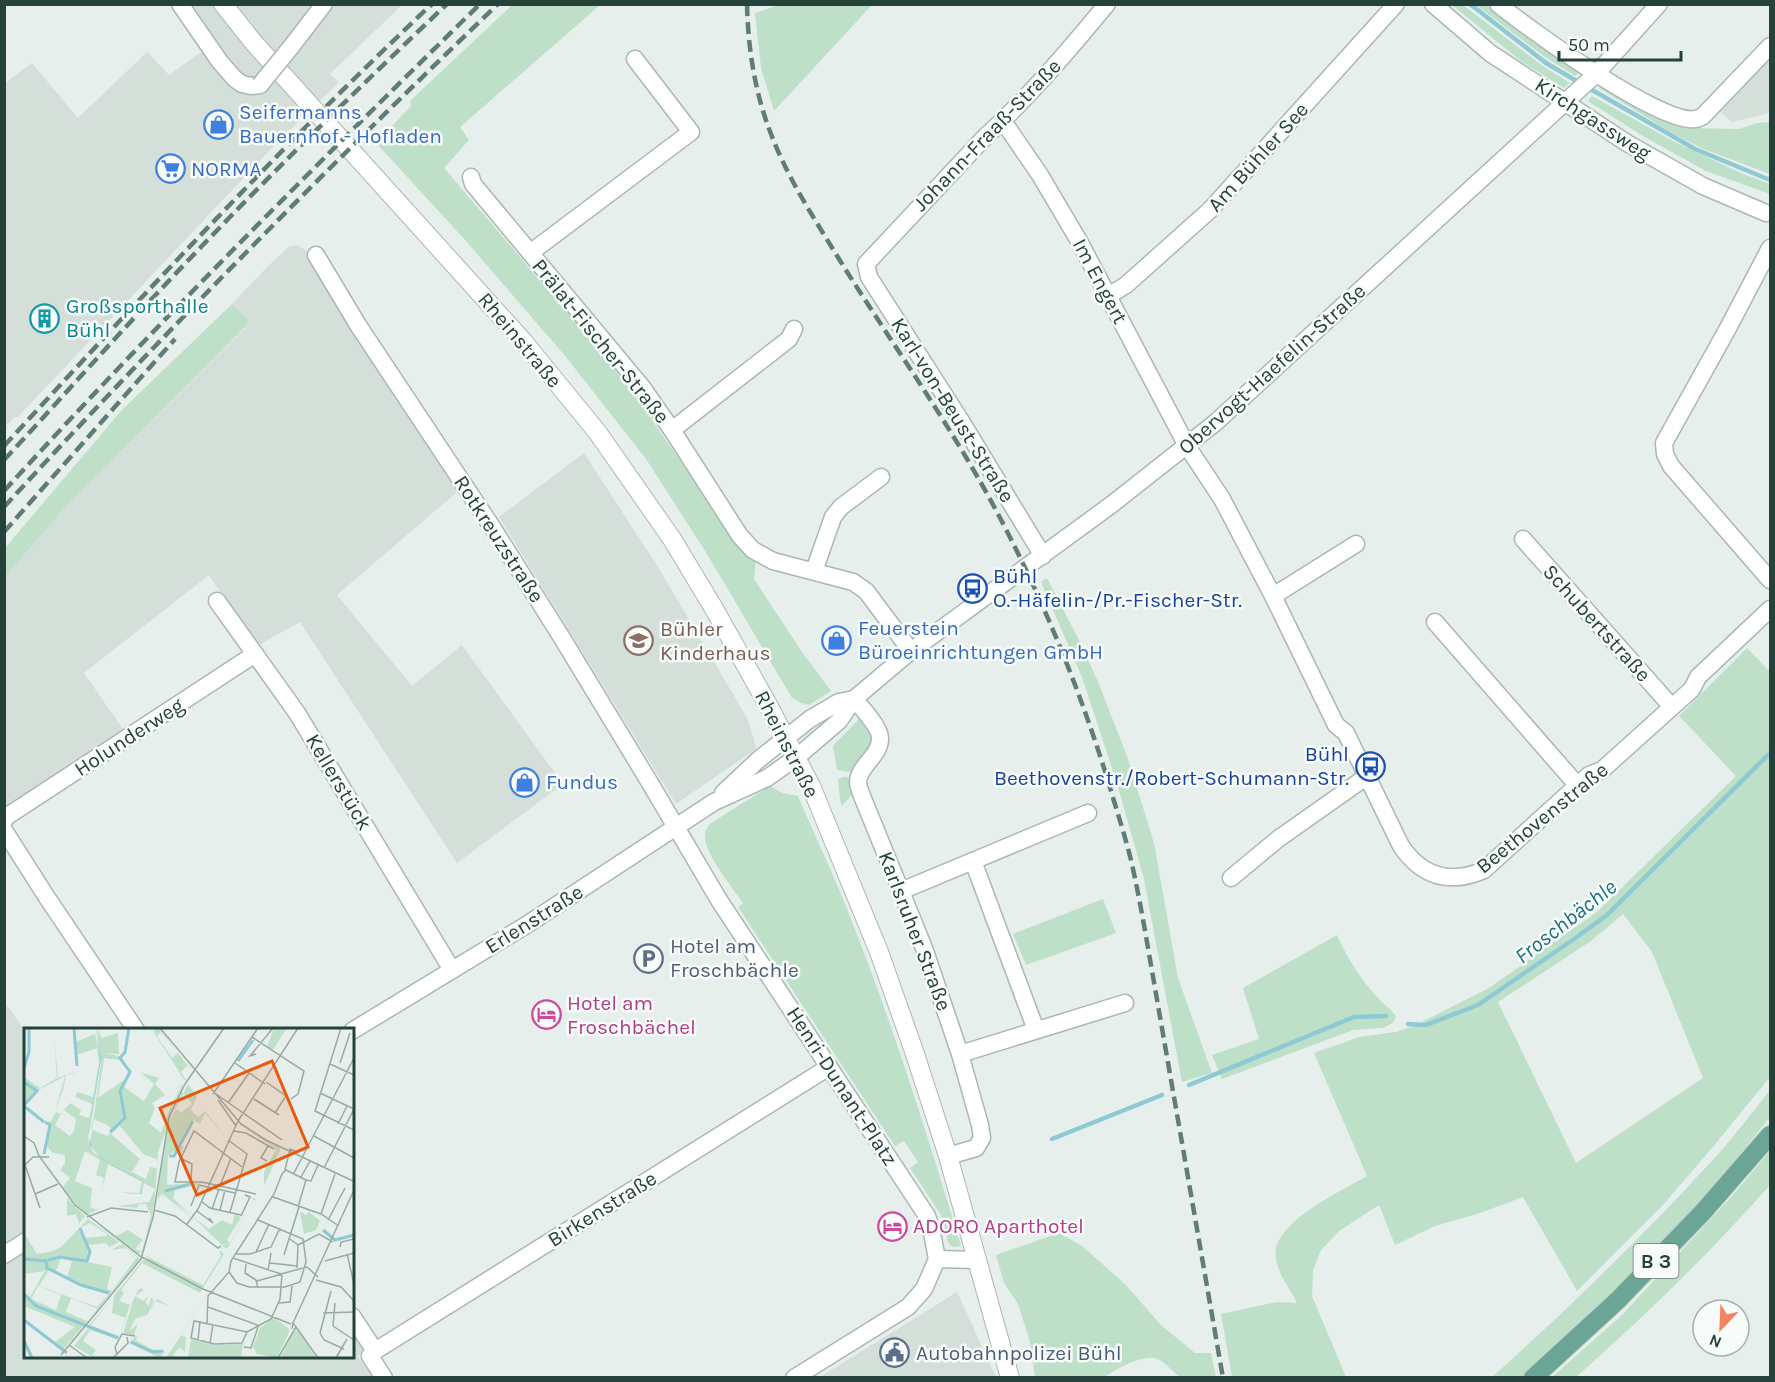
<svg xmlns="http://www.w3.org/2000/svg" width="1775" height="1382" viewBox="0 0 1775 1382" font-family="Karla,sans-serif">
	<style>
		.built { fill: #d4dfda }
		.green { fill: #bfe0c8; fill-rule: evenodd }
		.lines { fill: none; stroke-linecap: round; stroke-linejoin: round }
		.stream { stroke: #8ec9d4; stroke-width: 4.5 }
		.minor-casing { stroke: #a8b8b2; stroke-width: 19 }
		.tertiary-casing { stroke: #a8b8b2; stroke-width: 20 }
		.primary-casing { stroke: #c2cac8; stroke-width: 20 }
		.minor { stroke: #fff; stroke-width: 16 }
		.tertiary { stroke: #fff; stroke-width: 18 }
		.primary { stroke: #6aa596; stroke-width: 18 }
		.rail { stroke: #5f7d75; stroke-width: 4.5; stroke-dasharray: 12 6; stroke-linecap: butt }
		.minor-bridge-casing { stroke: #a8b8b2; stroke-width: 19; stroke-linecap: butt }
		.minor-bridge { stroke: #fff; stroke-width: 16 }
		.labels { text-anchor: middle; stroke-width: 5; stroke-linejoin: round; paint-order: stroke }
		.shield { fill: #f7fbf9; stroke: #637a73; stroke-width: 1.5 }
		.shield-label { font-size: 20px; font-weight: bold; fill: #24423a }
		.shop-label { font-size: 21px; fill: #366cbe; stroke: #f7fbf9; text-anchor: start }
		.street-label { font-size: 21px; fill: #24423a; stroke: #f7fbf9 }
		.culture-label { font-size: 21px; fill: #0d838f; stroke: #f7fbf9; text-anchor: start }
		.transit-label { font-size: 21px; fill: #164399; stroke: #f7fbf9; text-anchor: start }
		.education-label { font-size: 21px; fill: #785e54; stroke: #f7fbf9; text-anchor: start }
		.service-label { font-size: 21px; fill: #4e5e75; stroke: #f7fbf9; text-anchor: start }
		.hotel-label { font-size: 21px; fill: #b23c85; stroke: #f7fbf9; text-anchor: start }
		.water-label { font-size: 22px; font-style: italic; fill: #1c6f80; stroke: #f7fbf9 }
		.inset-river { fill: none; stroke: #8ec9d4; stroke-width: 3 }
		.inset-road { fill: none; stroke: #98aaa4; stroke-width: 1.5 }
		.view { fill: #e8590c; fill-opacity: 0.15; stroke: #e8590c; stroke-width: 3 }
		.inset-edge { fill: none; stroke: #24423a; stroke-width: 3 }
	</style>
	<rect width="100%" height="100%" fill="#e6efeb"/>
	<g class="built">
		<path d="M192 5H402L330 74 339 82 270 150 17 418 14 417 6 426 8 428 5 431V83L32 63 78 118 147 52 169 75 217 41Z"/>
		<path d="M1770 53V113L1732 122 1718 110Z"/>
		<path d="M297 245 307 251 457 492 337 595 412 686 462 645 563 784 457 863 300 622 257 646 209 575 84 673 125 732 5 811V577L67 505 250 323 232 304 269 265 290 246Z"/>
		<path d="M584 453 658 567 746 716 753 736 756 749 676 804 499 517Z"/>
		<path d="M4 1001 25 1031 26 1356H352L353 1328 367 1351 358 1356 372 1377H5Z"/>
		<path d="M957 1292 996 1377H820Z"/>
	</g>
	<g class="green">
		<path d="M512 5H600L460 127 469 140 444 168 590 339 631 390 743 551 756 559 754 579 802 652 831 691 809 705 801 703 792 698 707 554 646 459 566 357 466 241 376 143 411 106 410 101Z"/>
		<path d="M779 5H872L774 111 761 68 755 13Z"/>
		<path d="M1452 5H1463L1540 64 1570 83 1564 88 1521 61Z"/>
		<path d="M1476 5H1486L1580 72 1575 76 1545 57Z"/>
		<path d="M1602 86 1674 124 1688 128 1739 129 1757 123 1770 122V174L1701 148 1672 133 1599 88Z"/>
		<path d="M1592 96 1673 141 1743 174 1770 184V194L1706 171 1641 135 1588 101Z"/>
		<path d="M232 304 250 322 67 505 5 577V548L121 411Z"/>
		<path d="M1047 578 1080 642 1099 684 1128 759 1154 843 1178 978 1212 1073 1182 1082 1144 879 1116 780 1082 677 1041 582Z"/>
		<path d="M1747 648 1770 672V1077L1712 1148 1662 1206 1577 1291 1523 1197 1480 1213 1435 1226 1395 1245 1379 1205 1339 1231 1321 1250 1313 1270 1312 1296 1346 1377H1232L1221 1314 1277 1302 1297 1303C1290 1288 1278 1275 1276 1258 1270 1223 1342 1191 1367 1176L1314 1053 1359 1037 1396 1032 1416 1025 1489 988 1597 912 1736 776 1679 716ZM1623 914 1652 952 1703 1078 1576 1163 1498 1002 1591 941Z"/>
		<path d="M859 719C884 736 865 756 852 772L837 770 833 746Z"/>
		<path d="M843 777H847L851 780 854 792 842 806 840 800 838 779Z"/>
		<path d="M770 786 782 793 798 796C814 834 832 871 847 909 891 1019 927 1133 961 1246L955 1247 951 1246 948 1242 941 1215 910 1168 918 1162 904 1141 895 1146 738 907 743 903C733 888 704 853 705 836 705 830 708 827 711 823Z"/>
		<path d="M1103 899 1116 933 1026 965 1013 934Z"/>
		<path d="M1337 935C1347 958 1362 981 1379 999 1385 1005 1391 1009 1396 1016L1393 1023 1383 1028 1353 1030 1222 1079 1212 1055 1259 1039 1243 988Z"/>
		<path d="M1770 1090V1117L1704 1199 1629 1277 1522 1377 1491 1378C1567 1310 1640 1239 1709 1164 1731 1141 1750 1115 1770 1090Z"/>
		<path d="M1770 1151V1185C1710 1253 1644 1317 1576 1377H1552L1622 1315 1732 1196Z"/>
		<path d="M1059 1233 1082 1246 1125 1284 1161 1325 1195 1353H1211L1216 1377H1180C1173 1372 1166 1363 1158 1359 1145 1353 1115 1369 1105 1377H1035L1030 1342 1018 1304 1004 1283 996 1255Z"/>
	</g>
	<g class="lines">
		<g class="stream">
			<path d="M1470 4 1546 63 1580 83"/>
			<path d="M1587 87 1695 149 1770 180"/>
			<path d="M1408 1024 1426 1025 1478 1005 1574 939 1607 915 1770 753"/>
			<path d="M1189 1085 1354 1017 1386 1016"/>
			<path d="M1052 1139 1162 1095"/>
		</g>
		<defs>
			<g id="minor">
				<path d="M180 4 220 62 235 79 242 84 251 86 260 85"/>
				<path d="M1433 4 1490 53 1627 143 1703 186 1766 213"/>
				<path d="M1498 4C1529 29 1661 125 1695 119 1698 119 1701 117 1703 116L1770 46"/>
				<path d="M291 47 324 4"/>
				<path d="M1003 121 1040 175 1079 241 1187 446 1222 499 1273 596 1336 725 1346 733 1401 846C1422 877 1450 885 1484 870L1589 775 1602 770 1692 689 1698 677 1770 609"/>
				<path d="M471 177 473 184 642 387 672 430 740 536 753 550 773 561 853 582 866 591 911 651"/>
				<path d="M1770 248 1727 330 1664 443 1665 454 1671 466 1770 580"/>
				<path d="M530 253 691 132 635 59"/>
				<path d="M316 255 358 325 494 530 562 638 650 783 719 900 927 1216 931 1228 937 1259 924 1289 908 1307 794 1378"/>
				<path d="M1108 296 1126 285 1210 210 1396 4"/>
				<path d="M672 430 789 339 794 329"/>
				<path d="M1523 539 1672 707"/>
				<path d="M1043 556 961 421 869 277 866 264 985 137C1029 97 1069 50 1107 4"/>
				<path d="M814 571 833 517 841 507 881 477"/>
				<path d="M1273 596 1356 544"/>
				<path d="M217 601 297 713 452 970"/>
				<path d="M1435 622 1578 786"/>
				<path d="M854 699C861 707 881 728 880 739 880 756 859 765 858 782 858 786 860 791 862 796L924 948 960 1054 980 1125 982 1138 976 1148 948 1156"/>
				<path d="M723 793 758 760 810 719 839 702 854 699"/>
				<path d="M4 821 6 817 255 654"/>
				<path d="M4 830 46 896 136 1030"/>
				<path d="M973 861 1036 1030"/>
				<path d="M1231 878 1278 839 1366 777"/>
				<path d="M901 891 1088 813"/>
				<path d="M352 1031 528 924 714 802 767 778 797 757 839 721 854 699 911 651 1111 505 1215 423 1596 74 1659 4"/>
				<path d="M960 1054 1125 1003"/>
				<path d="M4 1255 26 1241"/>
				<path d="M937 1259 977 1260"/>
				<path d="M352 1316 375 1351 370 1356 384 1378"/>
				<path d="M375 1351 829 1067"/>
			</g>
			<path id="tertiary" d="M223 4 254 43 523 341 598 433 672 539 713 607 767 703 811 786 879 952 914 1051 948 1156 1010 1378"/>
			<path id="primary" d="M1533 1378 1617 1301 1703 1212 1770 1135"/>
		</defs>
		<use href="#minor" class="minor-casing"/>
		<use href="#tertiary" class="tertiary-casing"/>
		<use href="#primary" class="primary-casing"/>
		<use href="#minor" class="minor"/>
		<use href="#tertiary" class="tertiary"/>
		<use href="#primary" class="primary"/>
		<g class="rail">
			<path d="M747 4C748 49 755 93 771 134 788 179 814 218 839 259 892 344 951 425 998 514 1046 605 1085 702 1114 801 1120 821 1126 840 1131 860 1136 882 1140 903 1144 925L1223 1378"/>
			<path d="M4 446C143 295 282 145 432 4"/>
			<path d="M4 460C58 402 110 343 164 286 255 189 350 96 447 4"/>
			<path d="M4 491C157 323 318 163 480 4"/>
			<path d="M4 507C163 334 328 167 498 4"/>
			<path d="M4 532 175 339"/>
		</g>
		<defs>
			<path id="minor-bridge" d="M260 85 291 47"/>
		</defs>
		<use href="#minor-bridge" class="minor-bridge-casing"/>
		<use href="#minor-bridge" class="minor-bridge"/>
	</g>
	<defs>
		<symbol id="shop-ring" viewBox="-11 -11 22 22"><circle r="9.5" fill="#f7fbf9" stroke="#3f7fe0" stroke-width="1.5"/><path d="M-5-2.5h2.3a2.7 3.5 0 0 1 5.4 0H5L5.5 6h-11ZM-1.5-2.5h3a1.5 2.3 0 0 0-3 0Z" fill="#3f7fe0"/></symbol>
		<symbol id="supermarket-ring" viewBox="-11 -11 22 22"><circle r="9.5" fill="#f7fbf9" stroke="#3f7fe0" stroke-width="1.5"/><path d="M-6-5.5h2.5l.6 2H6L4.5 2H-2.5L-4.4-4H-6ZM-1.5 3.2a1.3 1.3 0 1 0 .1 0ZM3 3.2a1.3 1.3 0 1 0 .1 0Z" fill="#3f7fe0"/></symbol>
		<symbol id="building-ring" viewBox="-11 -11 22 22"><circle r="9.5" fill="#f7fbf9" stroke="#0f9aa8" stroke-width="1.5"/><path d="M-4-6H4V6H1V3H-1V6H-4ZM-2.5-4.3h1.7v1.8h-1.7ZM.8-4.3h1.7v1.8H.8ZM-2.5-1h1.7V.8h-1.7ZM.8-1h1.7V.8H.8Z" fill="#0f9aa8"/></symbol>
		<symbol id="bus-ring" viewBox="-11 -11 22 22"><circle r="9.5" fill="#f7fbf9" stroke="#1a4fb4" stroke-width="1.5"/><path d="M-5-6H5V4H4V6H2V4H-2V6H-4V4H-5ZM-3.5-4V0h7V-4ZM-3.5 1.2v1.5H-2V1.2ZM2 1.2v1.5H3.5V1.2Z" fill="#1a4fb4"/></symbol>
		<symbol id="school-ring" viewBox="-11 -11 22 22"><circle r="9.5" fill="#f7fbf9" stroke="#8d6e63" stroke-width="1.5"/><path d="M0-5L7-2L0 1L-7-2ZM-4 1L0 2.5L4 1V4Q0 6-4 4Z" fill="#8d6e63"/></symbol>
		<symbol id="parking-ring" viewBox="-11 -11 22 22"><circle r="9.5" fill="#f7fbf9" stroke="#5c6f8a" stroke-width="1.5"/><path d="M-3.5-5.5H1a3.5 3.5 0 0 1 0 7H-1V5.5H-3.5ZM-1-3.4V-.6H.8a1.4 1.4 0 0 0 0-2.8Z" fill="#5c6f8a"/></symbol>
		<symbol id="hotel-ring" viewBox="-11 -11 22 22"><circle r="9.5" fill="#f7fbf9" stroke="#d1479c" stroke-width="1.5"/><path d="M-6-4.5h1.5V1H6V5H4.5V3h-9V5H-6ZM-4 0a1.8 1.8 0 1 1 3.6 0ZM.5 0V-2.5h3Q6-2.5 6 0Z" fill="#d1479c"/></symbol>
		<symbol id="civic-ring" viewBox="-11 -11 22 22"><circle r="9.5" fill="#f7fbf9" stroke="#5c6f8a" stroke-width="1.5"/><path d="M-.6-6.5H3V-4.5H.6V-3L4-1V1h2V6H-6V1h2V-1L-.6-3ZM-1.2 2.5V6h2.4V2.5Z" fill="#5c6f8a"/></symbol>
	</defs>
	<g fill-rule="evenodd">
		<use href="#shop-ring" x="202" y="108" width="33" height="33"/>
		<use href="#supermarket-ring" x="154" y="152" width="33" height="33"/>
		<use href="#building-ring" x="28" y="302" width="33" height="33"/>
		<use href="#bus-ring" x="956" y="572" width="33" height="33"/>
		<use href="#shop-ring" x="820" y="624" width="33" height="33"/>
		<use href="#school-ring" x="622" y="624" width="33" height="33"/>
		<use href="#bus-ring" x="1354" y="750" width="33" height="33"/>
		<use href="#shop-ring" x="508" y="766" width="33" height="33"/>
		<use href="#parking-ring" x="632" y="942" width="33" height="33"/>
		<use href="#hotel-ring" x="530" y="998" width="33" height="33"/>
		<use href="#hotel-ring" x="876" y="1210" width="33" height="33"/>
		<use href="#civic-ring" x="878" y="1336" width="33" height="33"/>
	</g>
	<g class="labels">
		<rect class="shield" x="1633.5" y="1244" width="45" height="34" rx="4.5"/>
		<g class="shield-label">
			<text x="1656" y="1268">B 3</text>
		</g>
		<g class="shop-label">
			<text x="239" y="119">Seifermanns<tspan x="239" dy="24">Bauernhof - Hofladen</tspan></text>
			<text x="191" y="176">NORMA</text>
			<text x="858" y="635">Feuerstein<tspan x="858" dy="24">Büroeinrichtungen GmbH</tspan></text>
			<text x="546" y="789">Fundus</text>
		</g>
		<g class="street-label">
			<text transform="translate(1593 119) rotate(33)" y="7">Kirchgassweg</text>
			<text transform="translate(987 135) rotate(-46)" y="7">Johann-Fraaß-Straße</text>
			<text transform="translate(1258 157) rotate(-48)" y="7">Am Bühler See</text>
			<text transform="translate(1100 281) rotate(62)" y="7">Im Engert</text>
			<text transform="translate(520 340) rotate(50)" y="7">Rheinstraße</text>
			<text transform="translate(601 341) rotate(51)" y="7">Prälat-Fischer-Straße</text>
			<text transform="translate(1272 369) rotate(-42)" y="7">Obervogt-Haefelin-Straße</text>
			<text transform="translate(953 410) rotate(58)" y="7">Karl-von-Beust-Straße</text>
			<text transform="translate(499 539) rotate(57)" y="7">Rotkreuzstraße</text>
			<text transform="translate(1597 623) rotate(48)" y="7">Schubertstraße</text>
			<text transform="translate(129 737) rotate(-33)" y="7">Holunderweg</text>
			<text transform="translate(787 744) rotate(63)" y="7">Rheinstraße</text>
			<text transform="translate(339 782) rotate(59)" y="7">Kellerstück</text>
			<text transform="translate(1542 818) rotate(-39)" y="7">Beethovenstraße</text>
			<text transform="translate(534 919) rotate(-32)" y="7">Erlenstraße</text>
			<text transform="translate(915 931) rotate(69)" y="7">Karlsruher Straße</text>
			<text transform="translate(842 1086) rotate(57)" y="7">Henri-Dunant-Platz</text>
			<text transform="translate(602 1209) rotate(-32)" y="7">Birkenstraße</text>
		</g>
		<g class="culture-label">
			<text x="66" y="313">Großsporthalle<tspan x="66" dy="24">Bühl</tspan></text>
		</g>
		<g class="transit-label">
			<text x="993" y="583">Bühl<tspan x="993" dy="24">O.-Häfelin-/Pr.-Fischer-Str.</tspan></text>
			<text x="1349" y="761" text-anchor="end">Bühl<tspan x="1349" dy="24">Beethovenstr./Robert-Schumann-Str.</tspan></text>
		</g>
		<g class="education-label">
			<text x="660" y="636">Bühler<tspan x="660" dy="24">Kinderhaus</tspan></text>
		</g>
		<g class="service-label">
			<text x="670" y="953">Hotel am<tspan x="670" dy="24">Froschbächle</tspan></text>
			<text x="916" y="1360">Autobahnpolizei Bühl</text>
		</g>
		<g class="hotel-label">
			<text x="567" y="1010">Hotel am<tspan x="567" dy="24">Froschbächel</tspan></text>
			<text x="913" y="1233">ADORO Aparthotel</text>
		</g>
		<g class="water-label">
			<text transform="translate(1565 921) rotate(-38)" y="8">Froschbächle</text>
		</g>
	</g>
	<g transform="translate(24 1028)">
		<rect width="330" height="330" fill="#e6efeb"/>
		<path d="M70 0 76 32 64 111 69 124 76 130 109 147 76 129 66 117 77 35 73 0 78 10 94 5 95 26 79 25 95 28 96 32 80 30 74 70 103 50 105 43 100 39 108 42 100 59 120 73 130 56 116 44 135 50 131 56 141 67 159 57 134 124 131 167 130 179H126H129L128 188 125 204 119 224 114 225 117 228 75 198 92 208 104 202 119 212 111 221 118 224 127 187 122 176H115L113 180 93 178 125 174 131 161 120 155 118 166H108L96 164 115 165 118 154 84 136 81 150 77 162 80 150 72 147 76 132 61 123 51 153 68 160 66 179 74 182 62 187 38 160 46 150 36 142 41 135V127L29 125 22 117 25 97 20 95 27 93 32 84 36 86 39 82 31 97 46 108 50 103 52 91 40 82 46 75 57 82 55 87 65 90 68 76 51 69 54 64 69 69 75 34 73 20 53 27V39L51 14 71 6ZM158 57 146 80 137 105 125 95 131 80 128 75ZM69 91 83 97 89 102 83 108 67 101ZM96 98 119 126 134 132 133 140 126 139 122 151 108 144 116 131 87 106ZM127 0 132 7 129 0H135L167 42 163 38 157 44 162 52 161 53ZM137 4 154 25 148 30 133 8ZM250 0H263L248 23 243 19ZM30 9 34 50 46 45 53 44 42 47 39 62 31 83 41 48 16 61 0 77V49L16 60 33 50ZM164 56 173 69 167 82 174 89 181 83 203 111 181 85 176 96 169 92 160 105 155 117 160 119 157 125 151 123 144 127 143 157 182 155 151 162 149 170 168 187 150 173 167 189 138 166 133 171 143 99ZM158 64 168 76 157 85 151 80ZM216 97 257 120 240 158V144L252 121ZM227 169 232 171 203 221 198 218 205 215 198 217 169 189 185 201 198 192 208 197 211 186 217 189 203 212 206 215 231 173ZM43 170 61 188 55 196 52 186 43 188ZM284 183 296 193 292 202 280 206 276 184 283 187ZM64 191 95 214 85 219 82 215 64 217 63 234 88 239 83 261 88 263 113 229 102 220 87 222 98 216 116 231 32 330 38 322 0 291 31 314 51 299 0 278V264L6 269 21 243 0 246V205L13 226 26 224 37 219ZM66 195 83 206 82 208 62 210 56 200ZM37 230 48 233 43 249 32 243ZM25 242 56 258 85 266 73 279 15 258ZM14 258 37 267 32 282 7 271ZM47 270 74 281 63 293 42 284ZM195 222 200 226 176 265 118 235 97 262 100 265 95 273 106 277 94 311 66 302 59 313 72 322 68 327 71 330 50 318 118 233 124 231 122 228 179 257 197 228ZM90 268 88 285 102 290 95 308 65 297ZM116 260 120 262 111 268 119 273 125 268 121 274 125 278 127 270 130 272 125 282 133 271 145 278 132 273 123 287 111 291 105 303 114 296 110 307 99 306 110 270ZM184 266 157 308 162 309 161 324 156 319 149 327 152 330H142ZM250 289 266 302 253 330 233 326 229 319 236 300ZM271 302 275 304 292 330H256ZM113 307 112 312 127 321 141 323 136 330 105 315ZM167 311 190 317 219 316 217 330H164Z" fill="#bfe0c8" fill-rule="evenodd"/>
		<path d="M72 0 77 31 65 106 68 120 76 129 132 161 76 130 66 117 65 103 76 32Z" fill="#8ec9d4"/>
		<path class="inset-river" d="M50 0 53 38M214 33 229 12M0 40 5 24V1M0 54 13 63 0 77M0 78 20 94M86 104 101 90 96 63 106 44 96 30 101 24 105 0M20 126 26 97 21 94M145 128H150L169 93M141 163 166 156M299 202 311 212 330 207M0 231 22 233 23 240 57 257 85 265M24 232 35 229 63 233 66 224 56 200M0 266 12 278 94 310M0 292 43 325M0 313 8 330M107 314 129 324 139 323"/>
		<path class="inset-road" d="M136 0 217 96 242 112 329 153M317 0 291 83 330 102M228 9 280 43 274 66 267 71M232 26 226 28 249 0M211 35 241 56M316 35 326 5M306 36 330 47M242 54 262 68 251 85M296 65 330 81M189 66 234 0M192 66 258 112M230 71 255 87M194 72 212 98M204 75 225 45M314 96 323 78M210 103 222 105 250 121M0 108 10 115 15 128 51 177 116 228 179 261 267 296M290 108 330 130M204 112 223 126 206 184M156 130 168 136 167 152M243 133 237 130 244 118M218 139 170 103 155 134 151 154H178L232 166M300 140 330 81M261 142 266 121 273 124M270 145 330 30M258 146 262 142 282 152M277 149 286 133M282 152 287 153 294 137M196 158 207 130M11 166 34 156M249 169 297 186 315 198M177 173 186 180 217 187M167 178 175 157 211 165M274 179 282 152M16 180 1 137 9 129H25M188 181 195 161M130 182 151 188 194 220 197 218M196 182 201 162M173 183 189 195 185 190M297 186 311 146M217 188 226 169 221 167M63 189 87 180 124 184M234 192 279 211 282 234 276 254 261 259H225L213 255 205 244 207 233 250 166 258 146M304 192 321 160M163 196 174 181 214 93 274 0M266 211 274 217 273 240M274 217 295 206 309 214M316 219 317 214 330 211M232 224 245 196M212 226H226L247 219 256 200M323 226 330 256M260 227 275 179M209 230 257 246 283 239 294 249M301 233 330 225M246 235 273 238M222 236 221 245 232 252 234 260M244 243 247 225M292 252 317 259 330 273M307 263 296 305 300 312 320 321M255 275 266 274 268 258M184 279 236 298M299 285 330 284M183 295 184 268 205 244M269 295 330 162M309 298 330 312M309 298 311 275M272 299 294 330M223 304 218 315 190 316 167 310 170 293 223 304 247 291 256 271 258 246 233 253M174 312 176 293M186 315 189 296M45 317 63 330M220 319 227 320 234 299M93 326 91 319 98 306 111 308M37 327 117 231 129 189 145 89 161 56 200 0M89 330 104 315 103 309M254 330 272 299 269 295 268 301M312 330 323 311"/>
		<path class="view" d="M248 33 284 119 173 167 136 80Z"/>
		<rect width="330" height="330" class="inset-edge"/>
	</g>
	<rect width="1775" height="1382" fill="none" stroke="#24423a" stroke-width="12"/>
	<g transform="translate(1721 1328) rotate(203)"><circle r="28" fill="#f7fbf9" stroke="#a3b1ad" stroke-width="1.5"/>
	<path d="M0-4.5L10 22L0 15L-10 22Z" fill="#f4845f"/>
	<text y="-9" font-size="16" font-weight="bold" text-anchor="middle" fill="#24423a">N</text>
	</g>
	<path d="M1559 51v9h122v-9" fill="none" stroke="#24423a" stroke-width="3"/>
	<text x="1568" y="51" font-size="18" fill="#24423a" stroke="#f7fbf9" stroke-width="4.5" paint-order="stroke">50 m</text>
</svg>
